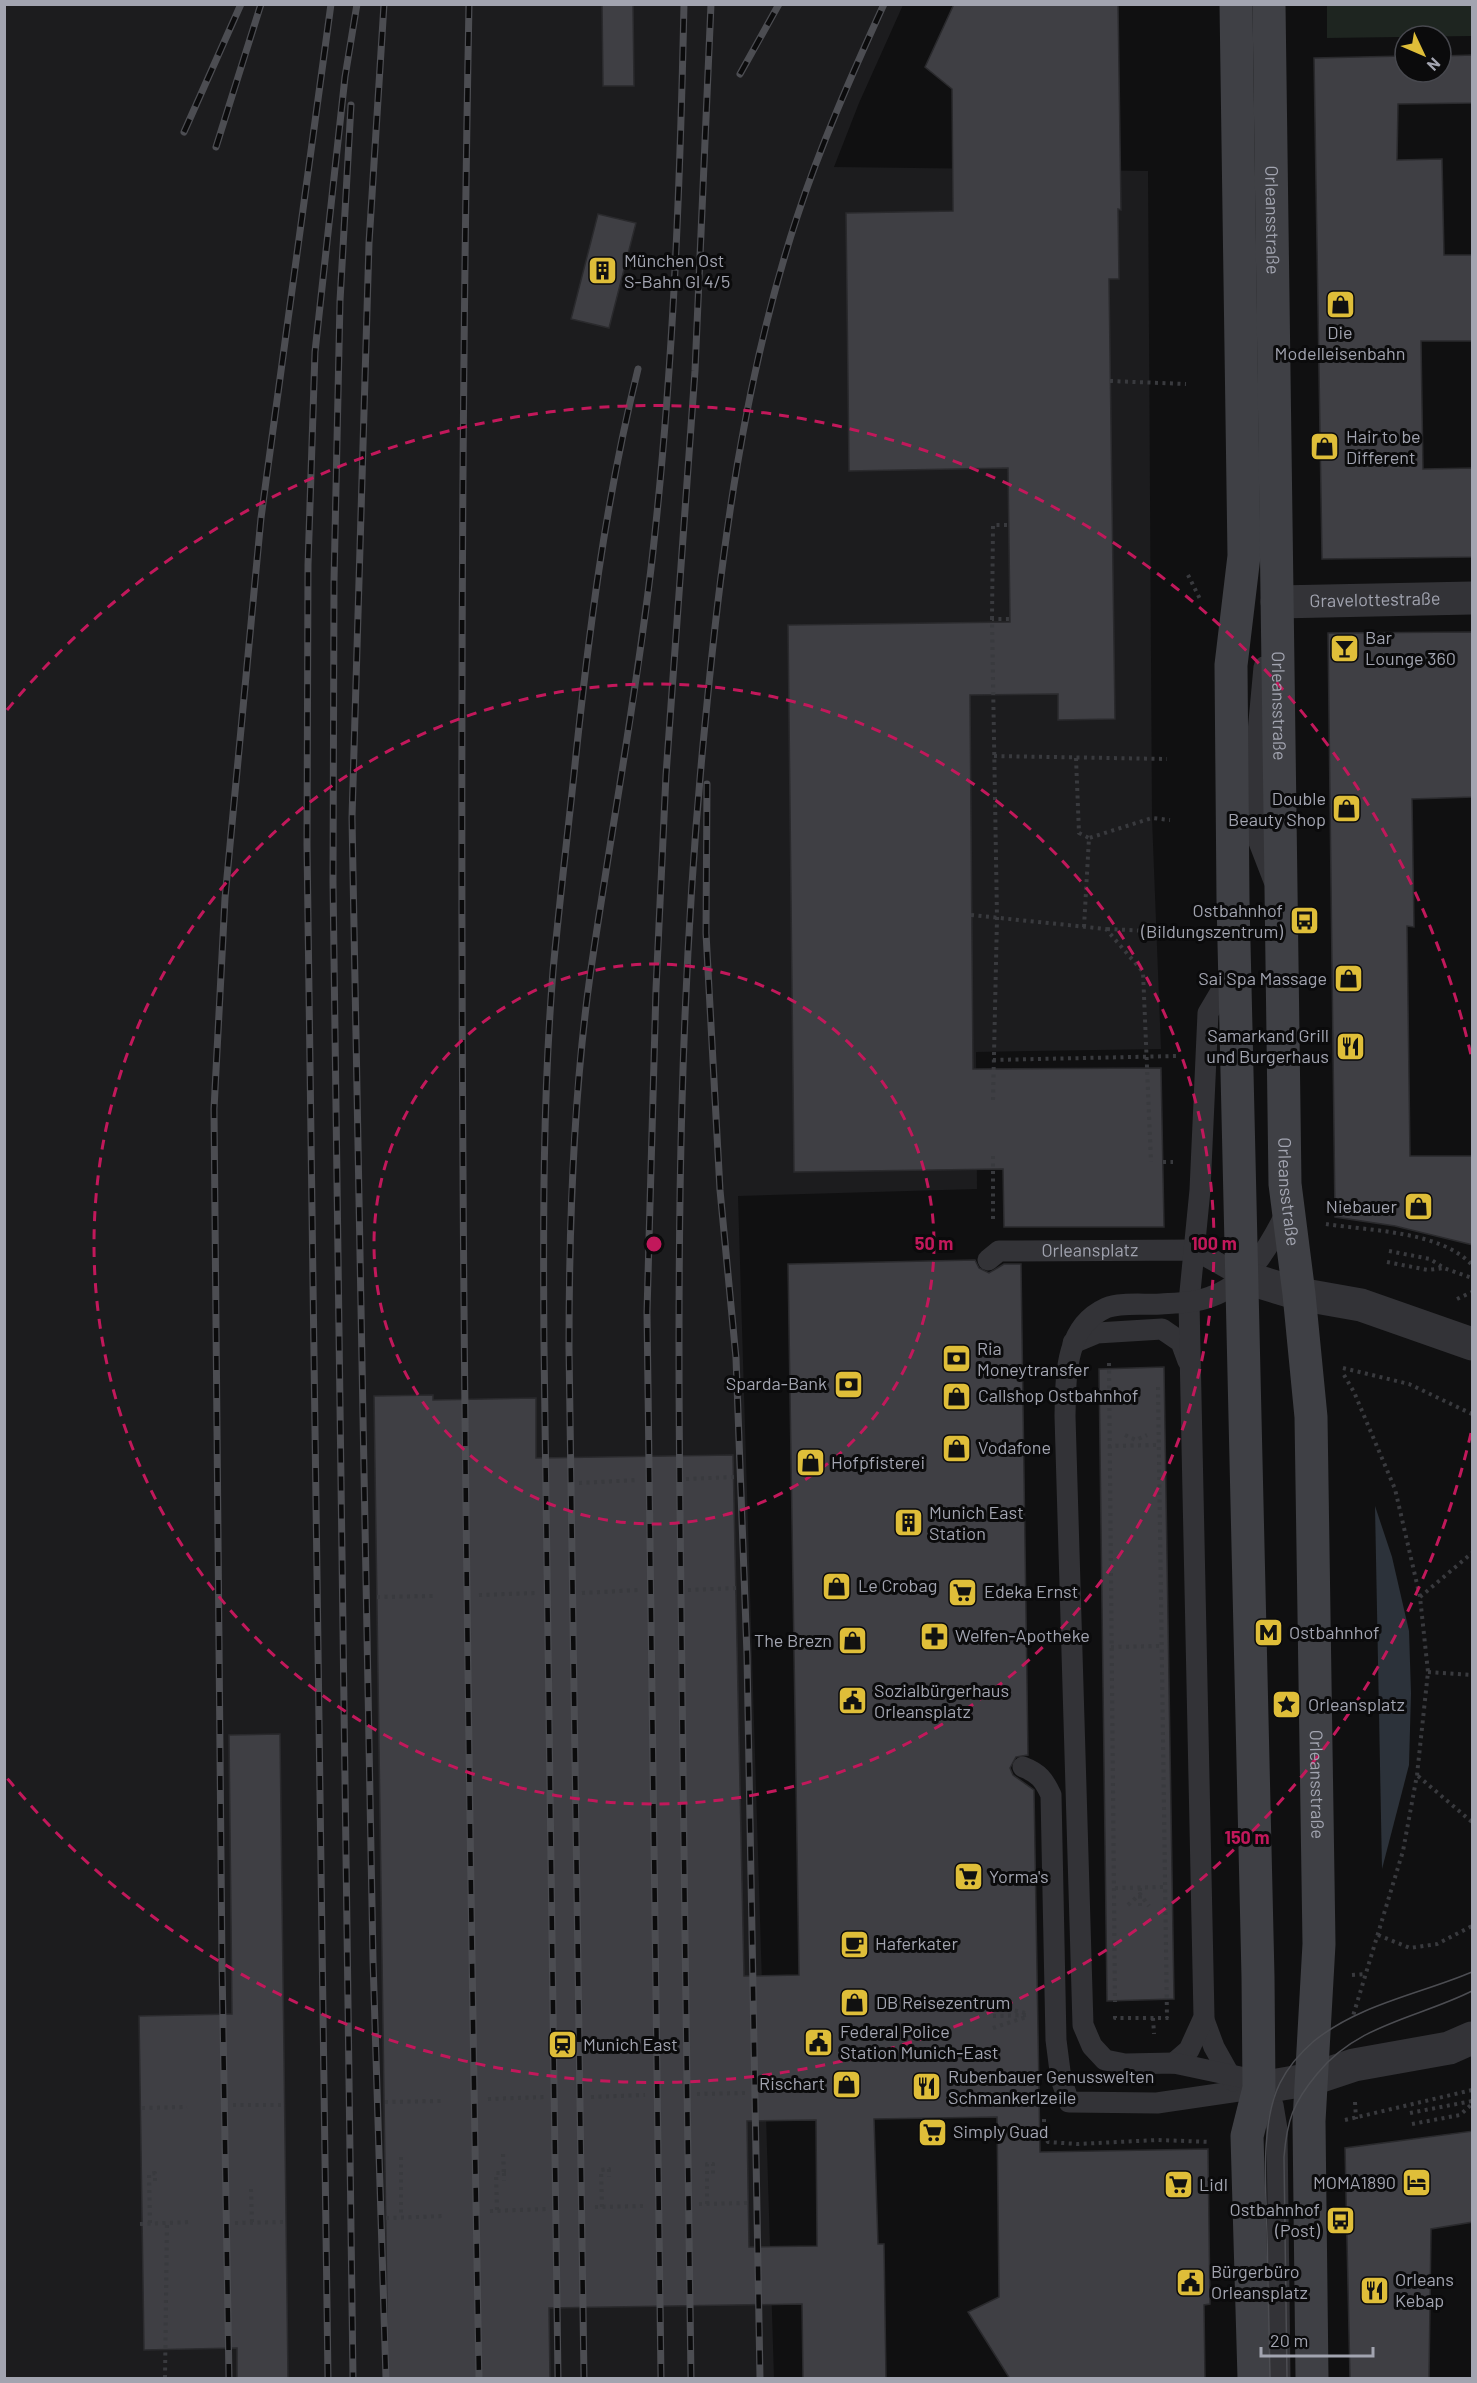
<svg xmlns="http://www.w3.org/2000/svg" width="1477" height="2383" viewBox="0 0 1477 2383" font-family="Barlow,sans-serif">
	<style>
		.built { fill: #1c1c1e }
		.green { fill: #1e2520 }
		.water { fill: #2c323a }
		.building { fill: #3f3f44; stroke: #2a2a2d; stroke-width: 1.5; fill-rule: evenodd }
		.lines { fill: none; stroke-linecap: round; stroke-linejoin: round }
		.path { stroke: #393a3e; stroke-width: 4; stroke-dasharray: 3 4.5; stroke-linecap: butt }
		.service { stroke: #333337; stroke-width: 21 }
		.minor { stroke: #333337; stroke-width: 33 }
		.secondary { stroke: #3f4045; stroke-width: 33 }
		.tram { stroke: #4c4d52; stroke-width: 1.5 }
		.rail-casing { stroke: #4c4d52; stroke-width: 7 }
		.rail { stroke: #0b0b0c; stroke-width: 4.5; stroke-dasharray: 14; stroke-linecap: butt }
		.ring { fill: none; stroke: #c2185b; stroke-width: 3; stroke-dasharray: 10 8 }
		.labels { text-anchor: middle; stroke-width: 6; stroke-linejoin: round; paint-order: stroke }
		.street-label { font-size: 18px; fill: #a2a4b0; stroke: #0b0b0c }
		.poi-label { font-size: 18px; fill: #a2a4b0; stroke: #0b0b0c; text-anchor: start }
		.centre { fill: #c2185b; stroke: #0b0b0c; stroke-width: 3 }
		.ring-label { font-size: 18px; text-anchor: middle; font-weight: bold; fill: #c2185b; stroke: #0b0b0c; stroke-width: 6; stroke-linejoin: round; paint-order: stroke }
	</style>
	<rect width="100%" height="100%" fill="#101011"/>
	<path class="built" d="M5 5H903L859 103 834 167 1148 171 1152 818 1161 1049 976 1052 977 1189 738 1196 774 2378H5Z"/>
	<path class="green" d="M1327 5H1472V36L1327 38Z"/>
	<path class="water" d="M1375 1506 1392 1557 1409 1631 1411 1693 1409 1765 1382 1869Z"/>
	<g class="building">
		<path d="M602 4H633L634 86H603Z"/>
		<path d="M954 4H1118L1121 210 1118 209 1119 279H1109L1115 719 1058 720V694L970 695 973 1069 1161 1068 1164 1227H1004L1003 1169 794 1172 788 625 1010 622 1008 468 849 471 846 213 953 211 952 89 925 67Z"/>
		<path d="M1473 55V103L1398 104 1397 160 1442 159 1444 255H1473V341H1421L1423 469 1473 468V557L1322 559 1314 58 1405 56V72H1441V56Z"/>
		<path d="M598 214 636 223 609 328 571 319Z"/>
		<path d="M1473 632V797L1412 799 1414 927 1407 926 1410 1156H1473V1245L1395 1226 1335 1217 1328 633Z"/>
		<path d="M975 1260 979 1268 989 1273 1004 1264H1021L1028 1755 1016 1757 1010 1768 1013 1775 1034 1790 1040 2152 1208 2149 1210 2304 1204 2305 1205 2379H1010L968 2312 999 2297 997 2117 874 2119 878 2244H884L886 2379H803L802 2304 549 2308 550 2379H388L374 1396 433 1395V1400L536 1398V1458L733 1455 744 1976 799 1975 788 1264ZM816 2120 817 2246 749 2247 747 2121Z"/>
		<path d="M1164 1367 1174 1999 1107 2001 1099 1369Z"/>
		<path d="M280 1734 288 2379H237V2348L144 2350 139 2016 232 2014 229 1735Z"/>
		<path d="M1473 2131V2222L1431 2229 1429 2379H1350L1345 2148Z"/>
	</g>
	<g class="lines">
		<g class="path">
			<path d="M1110 381 1186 384"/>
			<path d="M1188 575 1201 601"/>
			<path d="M992 619 993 525H1009"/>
			<path d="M994 756 1167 759"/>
			<path d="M1076 758 1079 833 1089 838"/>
			<path d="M971 915 1106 929 1143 972 1151 1162"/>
			<path d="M1084 927 1089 838 1152 818 1170 820"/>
			<path d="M1107 929 1172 932"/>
			<path d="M993 1060 1176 1056"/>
			<path d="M993 1100 997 918 992 619H1010"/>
			<path d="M993 1156V1222"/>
			<path d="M1163 1162H1173"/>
			<path d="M1326 1224C1371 1231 1441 1231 1472 1265"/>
			<path d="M1389 1251 1430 1259 1444 1268 1472 1278"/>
			<path d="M1387 1262 1428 1270 1444 1268"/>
			<path d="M1457 1299 1472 1292"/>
			<path d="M1109 1363 1115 2002"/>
			<path d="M1343 1368 1409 1384 1472 1414"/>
			<path d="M1344 1375 1354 1392 1395 1489 1420 1597 1428 1672 1417 1775 1403 1851 1353 2016"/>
			<path d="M1158 1387 1167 2018"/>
			<path d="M1125 1435 1136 1440 1147 1435"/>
			<path d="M1108 1446 1159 1445"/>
			<path d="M686 1479 734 1477"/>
			<path d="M579 1483 637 1480"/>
			<path d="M688 1590 737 1588"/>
			<path d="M582 1593 638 1590"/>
			<path d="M479 1595 537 1593"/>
			<path d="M377 1597 436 1596"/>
			<path d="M1420 1597 1472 1553"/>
			<path d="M1111 1647 1162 1646"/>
			<path d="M1428 1672 1472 1675"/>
			<path d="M1418 1776 1472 1822"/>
			<path d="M1115 1888 1165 1887"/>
			<path d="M1140 1888V1906"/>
			<path d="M1128 1905 1140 1894 1149 1906"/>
			<path d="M1378 1935 1410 1948 1437 1944 1472 1926"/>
			<path d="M1352 1975 1366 1974"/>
			<path d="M993 2005 1025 2013"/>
			<path d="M993 2016 1028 2015"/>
			<path d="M1115 2016V2018H1171"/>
			<path d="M1153 2018 1154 2034"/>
			<path d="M993 2028 1026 2017"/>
			<path d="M697 2094 747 2093"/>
			<path d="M591 2097 645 2095"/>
			<path d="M488 2099 545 2097"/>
			<path d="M385 2102 443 2101"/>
			<path d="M1355 2102 1356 2119"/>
			<path d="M233 2105H285"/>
			<path d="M142 2108 187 2107"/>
			<path d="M1410 2113 1472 2101"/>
			<path d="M1044 2119V2136L1048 2142 1078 2144 1158 2140 1211 2142"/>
			<path d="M1345 2120 1472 2090"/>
			<path d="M1412 2124 1460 2115 1472 2104"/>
			<path d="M503 2154 504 2174"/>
			<path d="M401 2157V2217"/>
			<path d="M251 2189 252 2223"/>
			<path d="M699 2204 748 2203"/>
			<path d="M707 2204V2164H713V2175"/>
			<path d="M595 2207 645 2206"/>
			<path d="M602 2207 601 2170 609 2169V2177"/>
			<path d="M497 2210 496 2173H504V2181"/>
			<path d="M490 2211 547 2209"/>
			<path d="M386 2218 445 2216"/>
			<path d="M150 2223 149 2174 155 2173V2181"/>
			<path d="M235 2223 285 2222"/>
			<path d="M140 2224 190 2222"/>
			<path d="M165 2378 167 2222"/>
		</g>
		<g class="service">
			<path d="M1264 667 1258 732 1257 837 1274 881"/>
			<path id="s1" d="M988 1260 999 1251 1195 1250 1243 1277"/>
			<path d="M1073 1343 1097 1333 1162 1329 1181 1342 1188 1361"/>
			<path d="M1023 1767C1039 1773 1044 1780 1051 1795L1056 2040 1061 2079 1069 2102 1157 2103 1259 2088"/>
			<path d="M1204 2020 1214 2047 1233 2081"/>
			<path d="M1174 2063 1189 2050 1204 2017 1189 1302 1200 1190 1208 1013 1234 969"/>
			<path d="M1280 2378 1277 2129 1273 2105 1245 2078 1174 2063 1125 2064 1105 2060 1092 2046 1083 2025 1065 1416C1066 1377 1064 1327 1106 1308 1120 1302 1145 1305 1161 1304 1177 1303 1195 1303 1210 1297 1249 1284 1270 1245 1287 1211"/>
		</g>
		<g class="minor">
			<path id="s2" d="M1277 602 1472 598"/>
			<path d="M1243 1277 1299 1294 1361 1305 1472 1344"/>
			<path d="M1259 2088 1312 2079 1354 2065 1449 2048 1472 2038"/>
		</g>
		<g class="secondary">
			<path d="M1236 4 1244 556 1231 665 1233 900 1258 1977 1259 2088 1247 2136 1254 2378"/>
			<path id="s3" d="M1269 4 1285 1184 1299 1294 1311 1417 1319 1944 1309 2121 1312 2378"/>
		</g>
		<g class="tram">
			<path d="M1270 2378C1269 2330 1268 2281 1267 2232 1266 2189 1260 2123 1280 2083 1288 2067 1300 2053 1314 2041 1360 2004 1420 1994 1472 1972"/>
			<path d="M1287 2378 1284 2157C1287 2120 1293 2103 1317 2074 1357 2024 1418 2018 1472 1991"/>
		</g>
		<defs>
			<g id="rail">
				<path d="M384 4 369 243 352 818 373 1960 386 2378"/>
				<path d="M469 4C454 796 465 1587 479 2378"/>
				<path d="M740 74 779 4"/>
				<path d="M351 105 340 301 334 582 333 882 353 2378"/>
				<path d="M184 132 241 4"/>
				<path d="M216 147 261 4"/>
				<path d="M707 784 706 933 720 1190 736 1358 747 1655 760 2378"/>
				<path d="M229 2378 222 1965 214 1109 225 898 261 518 331 4"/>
				<path d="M328 2378 307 845 308 565 315 352 345 77 357 4"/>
				<path d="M558 2378 544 1347C543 1222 543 1096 553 971 559 906 567 840 574 774 588 638 605 502 638 369"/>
				<path d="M584 2378 569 1348C569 1224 573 1098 590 976 610 837 636 699 652 560 673 375 680 190 684 4"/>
				<path d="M661 2378 647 1312 656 989 666 775 695 371 711 4"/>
				<path d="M691 2378C687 2089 683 1799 680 1510 677 1241 679 981 706 714 722 546 744 378 797 217 821 144 852 74 884 4"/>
			</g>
		</defs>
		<use href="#rail" class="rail-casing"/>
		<use href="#rail" class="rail"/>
	</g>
	<g class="ring">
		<circle cx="654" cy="1244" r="280"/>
		<circle cx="654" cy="1244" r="560"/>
		<path d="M1471 1433A839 839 0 0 1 7 1778M7 710A839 839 0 0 1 1471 1055"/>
	</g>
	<defs>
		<symbol id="building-square" viewBox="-11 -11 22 22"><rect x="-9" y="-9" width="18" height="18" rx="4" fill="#dfbe39" stroke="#0b0b0c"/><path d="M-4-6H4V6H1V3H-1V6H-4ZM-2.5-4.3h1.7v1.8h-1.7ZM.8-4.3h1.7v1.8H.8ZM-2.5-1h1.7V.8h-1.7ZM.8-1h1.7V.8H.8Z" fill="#111"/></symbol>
		<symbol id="shop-square" viewBox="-11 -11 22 22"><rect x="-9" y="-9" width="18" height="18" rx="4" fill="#dfbe39" stroke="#0b0b0c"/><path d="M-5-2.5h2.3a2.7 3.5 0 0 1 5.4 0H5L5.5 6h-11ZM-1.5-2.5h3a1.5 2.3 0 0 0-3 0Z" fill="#111"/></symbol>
		<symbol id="bar-square" viewBox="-11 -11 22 22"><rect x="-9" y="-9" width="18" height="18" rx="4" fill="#dfbe39" stroke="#0b0b0c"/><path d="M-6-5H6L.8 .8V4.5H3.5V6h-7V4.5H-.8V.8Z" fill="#111"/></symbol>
		<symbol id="bus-square" viewBox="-11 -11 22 22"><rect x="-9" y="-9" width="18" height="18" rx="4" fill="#dfbe39" stroke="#0b0b0c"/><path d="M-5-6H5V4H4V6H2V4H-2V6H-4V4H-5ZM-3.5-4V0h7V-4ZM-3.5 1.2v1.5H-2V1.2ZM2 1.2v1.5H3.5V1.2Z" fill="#111"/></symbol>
		<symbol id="restaurant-square" viewBox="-11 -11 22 22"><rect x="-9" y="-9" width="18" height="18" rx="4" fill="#dfbe39" stroke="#0b0b0c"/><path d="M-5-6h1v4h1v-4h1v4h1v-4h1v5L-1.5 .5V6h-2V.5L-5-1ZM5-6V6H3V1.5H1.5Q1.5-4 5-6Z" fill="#111"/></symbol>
		<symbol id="bank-square" viewBox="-11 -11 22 22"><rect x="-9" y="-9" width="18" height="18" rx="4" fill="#dfbe39" stroke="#0b0b0c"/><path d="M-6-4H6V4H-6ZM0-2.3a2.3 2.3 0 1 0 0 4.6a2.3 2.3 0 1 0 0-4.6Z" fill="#111"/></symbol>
		<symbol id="supermarket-square" viewBox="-11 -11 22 22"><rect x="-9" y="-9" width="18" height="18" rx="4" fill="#dfbe39" stroke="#0b0b0c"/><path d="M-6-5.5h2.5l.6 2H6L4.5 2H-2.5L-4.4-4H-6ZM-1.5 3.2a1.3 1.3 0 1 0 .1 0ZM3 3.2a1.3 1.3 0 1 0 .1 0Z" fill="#111"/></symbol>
		<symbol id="metro-square" viewBox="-11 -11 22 22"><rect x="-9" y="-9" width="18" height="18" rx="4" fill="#dfbe39" stroke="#0b0b0c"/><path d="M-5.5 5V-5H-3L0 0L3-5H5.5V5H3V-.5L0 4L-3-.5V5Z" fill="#111"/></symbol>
		<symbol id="pharmacy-square" viewBox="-11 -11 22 22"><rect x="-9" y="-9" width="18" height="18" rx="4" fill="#dfbe39" stroke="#0b0b0c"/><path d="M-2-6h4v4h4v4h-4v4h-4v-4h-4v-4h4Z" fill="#111"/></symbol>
		<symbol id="civic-square" viewBox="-11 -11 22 22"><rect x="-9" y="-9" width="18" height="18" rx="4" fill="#dfbe39" stroke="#0b0b0c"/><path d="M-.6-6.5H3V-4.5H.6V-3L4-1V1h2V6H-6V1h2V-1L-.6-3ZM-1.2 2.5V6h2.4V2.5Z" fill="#111"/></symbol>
		<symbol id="sight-square" viewBox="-11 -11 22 22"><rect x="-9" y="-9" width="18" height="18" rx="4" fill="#dfbe39" stroke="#0b0b0c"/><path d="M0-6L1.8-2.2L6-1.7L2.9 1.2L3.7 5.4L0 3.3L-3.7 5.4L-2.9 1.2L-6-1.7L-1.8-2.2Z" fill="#111"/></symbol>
		<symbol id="cafe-square" viewBox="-11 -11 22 22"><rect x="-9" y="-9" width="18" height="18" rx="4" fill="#dfbe39" stroke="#0b0b0c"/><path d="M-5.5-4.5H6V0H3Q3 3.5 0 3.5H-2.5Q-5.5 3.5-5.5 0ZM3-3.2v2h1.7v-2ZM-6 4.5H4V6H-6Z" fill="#111"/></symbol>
		<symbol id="station-square" viewBox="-11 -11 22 22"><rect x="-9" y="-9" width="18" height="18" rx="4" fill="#dfbe39" stroke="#0b0b0c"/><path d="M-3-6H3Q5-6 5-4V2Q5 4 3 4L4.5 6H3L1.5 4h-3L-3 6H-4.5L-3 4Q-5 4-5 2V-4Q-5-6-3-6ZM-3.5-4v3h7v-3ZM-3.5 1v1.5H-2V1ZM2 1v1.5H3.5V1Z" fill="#111"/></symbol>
		<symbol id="hotel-square" viewBox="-11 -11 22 22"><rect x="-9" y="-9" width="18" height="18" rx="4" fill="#dfbe39" stroke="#0b0b0c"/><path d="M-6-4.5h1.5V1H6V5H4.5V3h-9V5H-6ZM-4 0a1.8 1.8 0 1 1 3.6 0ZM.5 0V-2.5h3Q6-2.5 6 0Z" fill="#111"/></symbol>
	</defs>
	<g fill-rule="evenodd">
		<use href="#building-square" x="586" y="254" width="33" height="33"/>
		<use href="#shop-square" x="1324" y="288" width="33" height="33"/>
		<use href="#shop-square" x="1308" y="430" width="33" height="33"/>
		<use href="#bar-square" x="1328" y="632" width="33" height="33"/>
		<use href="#shop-square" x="1330" y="792" width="33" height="33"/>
		<use href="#bus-square" x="1288" y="904" width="33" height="33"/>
		<use href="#shop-square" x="1332" y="962" width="33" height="33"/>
		<use href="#restaurant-square" x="1334" y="1030" width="33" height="33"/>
		<use href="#shop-square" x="1402" y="1190" width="33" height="33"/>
		<use href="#bank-square" x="940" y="1342" width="33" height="33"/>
		<use href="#bank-square" x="832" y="1368" width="33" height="33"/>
		<use href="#shop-square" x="940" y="1380" width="33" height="33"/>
		<use href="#shop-square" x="940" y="1432" width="33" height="33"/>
		<use href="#shop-square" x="794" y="1446" width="33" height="33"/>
		<use href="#building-square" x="892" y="1506" width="33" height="33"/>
		<use href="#shop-square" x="820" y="1570" width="33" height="33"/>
		<use href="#supermarket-square" x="946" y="1576" width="33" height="33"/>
		<use href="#metro-square" x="1252" y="1616" width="33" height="33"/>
		<use href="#pharmacy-square" x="918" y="1620" width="33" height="33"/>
		<use href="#shop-square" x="836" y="1624" width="33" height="33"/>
		<use href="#civic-square" x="836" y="1684" width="33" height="33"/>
		<use href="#sight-square" x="1270" y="1688" width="33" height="33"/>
		<use href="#supermarket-square" x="952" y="1860" width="33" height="33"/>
		<use href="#cafe-square" x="838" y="1928" width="33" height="33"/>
		<use href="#shop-square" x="838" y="1986" width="33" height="33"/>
		<use href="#civic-square" x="802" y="2026" width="33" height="33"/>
		<use href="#station-square" x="546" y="2028" width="33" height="33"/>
		<use href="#shop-square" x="830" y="2068" width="33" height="33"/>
		<use href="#restaurant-square" x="910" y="2070" width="33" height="33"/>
		<use href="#supermarket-square" x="916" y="2116" width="33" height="33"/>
		<use href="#hotel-square" x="1400" y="2166" width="33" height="33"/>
		<use href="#supermarket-square" x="1162" y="2168" width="33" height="33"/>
		<use href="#bus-square" x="1324" y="2204" width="33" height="33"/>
		<use href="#civic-square" x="1174" y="2266" width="33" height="33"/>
		<use href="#restaurant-square" x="1358" y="2274" width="33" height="33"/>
	</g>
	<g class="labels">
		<g class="street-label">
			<text dy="6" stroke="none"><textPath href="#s3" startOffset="216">Orleansstraße</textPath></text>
			<text dy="6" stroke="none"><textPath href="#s2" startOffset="98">Gravelottestraße</textPath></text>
			<text dy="6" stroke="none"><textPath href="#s3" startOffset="702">Orleansstraße</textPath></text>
			<text dy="6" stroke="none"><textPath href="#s3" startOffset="1188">Orleansstraße</textPath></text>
			<text dy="6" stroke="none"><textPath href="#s1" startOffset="105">Orleansplatz</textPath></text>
			<text dy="6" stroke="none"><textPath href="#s3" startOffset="1782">Orleansstraße</textPath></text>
		</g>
		<g class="poi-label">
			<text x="624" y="267">München Ost<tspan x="624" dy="21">S-Bahn Gl 4/5</tspan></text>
			<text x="1340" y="339" text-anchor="middle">Die<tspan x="1340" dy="21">Modelleisenbahn</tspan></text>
			<text x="1346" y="443">Hair to be<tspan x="1346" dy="21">Different</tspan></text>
			<text x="1365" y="644">Bar<tspan x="1365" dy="21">Lounge 360</tspan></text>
			<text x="1326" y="805" text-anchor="end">Double<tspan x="1326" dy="21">Beauty Shop</tspan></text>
			<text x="1283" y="917" text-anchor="end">Ostbahnhof<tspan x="1283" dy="21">(Bildungszentrum)</tspan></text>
			<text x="1327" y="985" text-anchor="end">Sai Spa Massage</text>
			<text x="1329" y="1042" text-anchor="end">Samarkand Grill<tspan x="1329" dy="21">und Burgerhaus</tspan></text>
			<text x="1397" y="1213" text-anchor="end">Niebauer</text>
			<text x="977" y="1355">Ria<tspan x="977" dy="21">Moneytransfer</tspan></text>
			<text x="827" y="1390" text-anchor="end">Sparda-Bank</text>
			<text x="978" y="1402">Callshop Ostbahnhof</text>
			<text x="978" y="1454">Vodafone</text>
			<text x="831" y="1469">Hofpfisterei</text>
			<text x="929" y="1519">Munich East<tspan x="929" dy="21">Station</tspan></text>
			<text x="858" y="1592">Le Crobag</text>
			<text x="984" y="1598">Edeka Ernst</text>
			<text x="1289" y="1639">Ostbahnhof</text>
			<text x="955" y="1642">Welfen-Apotheke</text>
			<text x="832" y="1647" text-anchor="end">The Brezn</text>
			<text x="874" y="1697">Sozialbürgerhaus<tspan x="874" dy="21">Orleansplatz</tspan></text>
			<text x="1308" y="1711">Orleansplatz</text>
			<text x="989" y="1883">Yorma's</text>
			<text x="875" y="1950">Haferkater</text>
			<text x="876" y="2009">DB Reisezentrum</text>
			<text x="840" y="2038">Federal Police<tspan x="840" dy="21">Station Munich-East</tspan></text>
			<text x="583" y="2051">Munich East</text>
			<text x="948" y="2083">Rubenbauer Genusswelten<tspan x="948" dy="21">Schmankerlzeile</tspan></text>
			<text x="825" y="2090" text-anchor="end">Rischart</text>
			<text x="953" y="2138">Simply Guad</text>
			<text x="1396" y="2189" text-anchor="end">MOMA1890</text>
			<text x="1199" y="2191">Lidl</text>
			<text x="1320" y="2216" text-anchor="end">Ostbahnhof<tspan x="1320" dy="21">(Post)</tspan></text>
			<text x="1211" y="2278">Bürgerbüro<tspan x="1211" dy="21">Orleansplatz</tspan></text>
			<text x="1395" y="2286">Orleans<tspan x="1395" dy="21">Kebap</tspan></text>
		</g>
	</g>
	<circle cx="654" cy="1244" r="9" class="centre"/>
	<g class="ring-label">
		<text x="934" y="1250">50 m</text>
		<text x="1214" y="1250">100 m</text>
		<text x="1247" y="1844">150 m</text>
	</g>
	<rect width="1477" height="2383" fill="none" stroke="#a2a4b0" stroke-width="12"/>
	<g transform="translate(1423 54) rotate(134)"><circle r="28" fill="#0b0b0c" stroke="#47484e" stroke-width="1.5"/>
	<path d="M0-4.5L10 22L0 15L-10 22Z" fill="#dfbe39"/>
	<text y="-9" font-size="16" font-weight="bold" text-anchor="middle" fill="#a2a4b0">N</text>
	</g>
	<path d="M1261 2347v9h112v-9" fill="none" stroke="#a2a4b0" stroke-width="3"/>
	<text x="1270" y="2347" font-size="18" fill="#a2a4b0" stroke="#0b0b0c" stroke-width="4.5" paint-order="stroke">20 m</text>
</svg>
